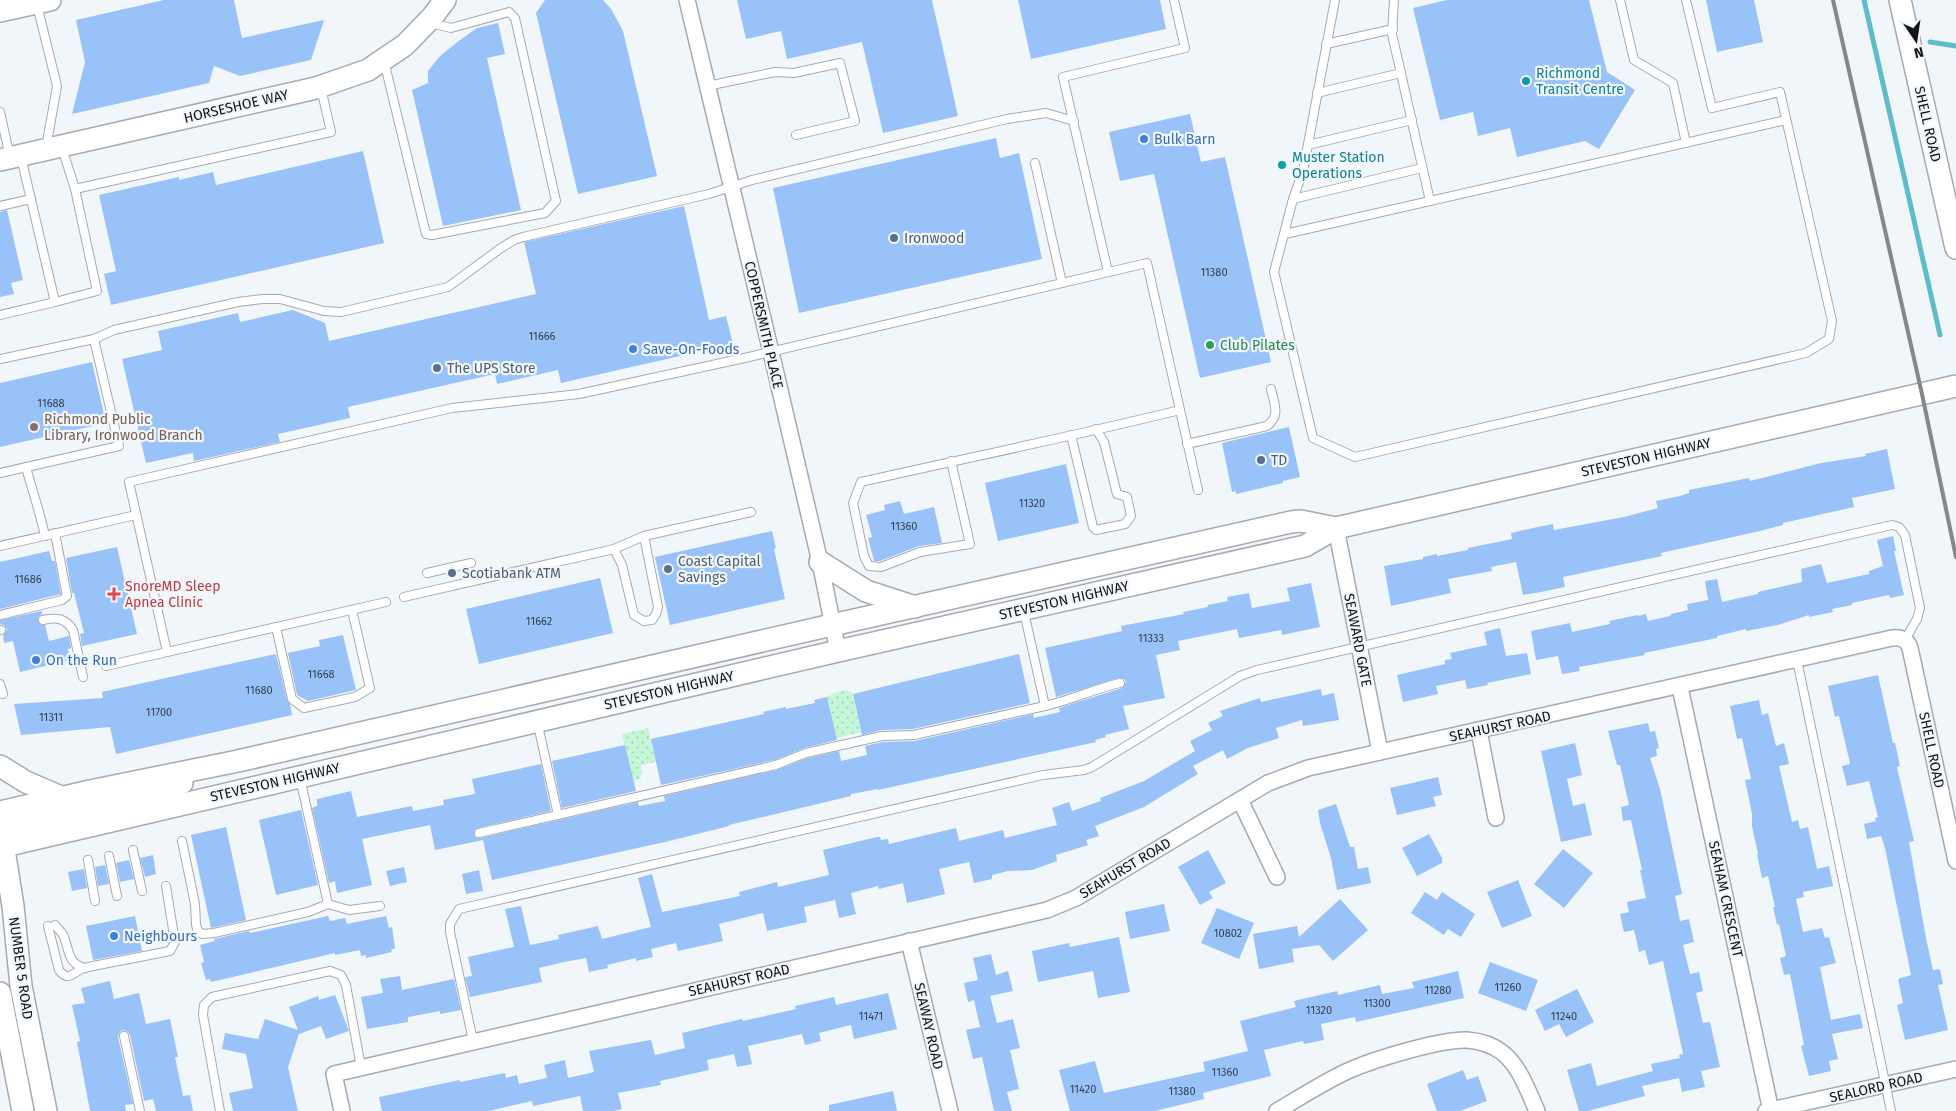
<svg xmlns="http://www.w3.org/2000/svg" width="1956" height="1111" viewBox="0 0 1956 1111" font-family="'Fira Sans',sans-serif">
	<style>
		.park { fill: url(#park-dots) }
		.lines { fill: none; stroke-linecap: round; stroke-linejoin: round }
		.stream { stroke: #60bbc9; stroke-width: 5 }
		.building { fill: #99c2f8 }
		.lane-casing { stroke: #a6aab0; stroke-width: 10 }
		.street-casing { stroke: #a6aab0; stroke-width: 18 }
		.secondary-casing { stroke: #a6aab0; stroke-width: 24 }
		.lane { stroke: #fff; stroke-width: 8 }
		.street { stroke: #fff; stroke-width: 15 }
		.secondary { stroke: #fff; stroke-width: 21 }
		.rail { stroke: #84878b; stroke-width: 4 }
		.culture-dot { fill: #0f9aa8; stroke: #f1f6fb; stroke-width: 2 }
		.shop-dot { fill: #3f7fe0; stroke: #f1f6fb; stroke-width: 2 }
		.service-dot { fill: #5c6f8a; stroke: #f1f6fb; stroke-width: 2 }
		.leisure-dot { fill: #2e9e5b; stroke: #f1f6fb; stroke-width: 2 }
		.education-dot { fill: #8d6e63; stroke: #f1f6fb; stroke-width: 2 }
		.health-dot { fill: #e0444e; stroke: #f1f6fb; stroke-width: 2 }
		.labels { text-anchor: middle; stroke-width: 4.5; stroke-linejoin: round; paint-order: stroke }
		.number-label { font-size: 11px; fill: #343f4e }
		.culture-label { font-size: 14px; fill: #0d838f; stroke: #f1f6fb; text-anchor: start }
		.street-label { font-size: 14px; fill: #121315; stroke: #f1f6fb }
		.shop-label { font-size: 14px; fill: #366cbe; stroke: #f1f6fb; text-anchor: start }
		.service-label { font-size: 14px; fill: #4e5e75; stroke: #f1f6fb; text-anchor: start }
		.leisure-label { font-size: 14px; fill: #27864d; stroke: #f1f6fb; text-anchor: start }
		.education-label { font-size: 14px; fill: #785e54; stroke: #f1f6fb; text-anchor: start }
		.health-label { font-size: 14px; fill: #be3a42; stroke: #f1f6fb; text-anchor: start }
	</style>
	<defs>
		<pattern id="park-dots" width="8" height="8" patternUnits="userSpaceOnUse" patternTransform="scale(1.25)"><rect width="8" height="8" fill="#c5f6d8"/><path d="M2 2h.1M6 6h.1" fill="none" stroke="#a8d2b8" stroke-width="1.8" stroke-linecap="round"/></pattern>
	</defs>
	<rect width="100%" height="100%" fill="#f1f6fb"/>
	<g class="park">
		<path d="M845 690 852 692 861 732 836 738 827 697 834 693Z"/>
		<path d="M648 728 656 762 641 765 642 774 640 775 641 779 633 781 622 734Z"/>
	</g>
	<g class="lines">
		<g class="stream">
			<path d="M1864 0 1940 335"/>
			<path d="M1930 42 1956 46"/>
		</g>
	</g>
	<g class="building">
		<path d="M164 0H234L242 38 324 20 311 60 240 76 214 66 209 83 72 114 85 62 76 20Z"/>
		<path d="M545 0H603L611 9 623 31 657 176 578 194 536 13Z"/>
		<path d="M737 0H932L958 116 883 133 862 42 787 59 781 31 746 39Z"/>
		<path d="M1018 0H1160L1166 29 1031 59Z"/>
		<path d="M1447 0H1589L1607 72 1635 90 1599 149 1585 141 1517 157 1510 128 1478 136 1473 112 1440 120 1413 8Z"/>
		<path d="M1706 0H1754L1763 42 1717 52Z"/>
		<path d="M498 23 505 54 487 58 521 210 443 226 412 90 428 83V71L440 56 460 40 477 28Z"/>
		<path d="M1190 114 1201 162 1225 157 1271 362 1200 378 1154 174 1120 181 1109 132Z"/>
		<path d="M996 138 1000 158 1019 153 1042 259 799 313 773 188Z"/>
		<path d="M363 151 384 243 111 305 104 274 116 271 99 195 179 177V180L213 172 216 185Z"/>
		<path d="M684 206 709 320 726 316 733 344 561 383 558 370 497 384 495 374 348 407 350 418 278 434 280 442 194 461 193 453 146 463 122 359 162 350 158 331 238 313 240 322 293 310 325 323 329 341 536 294 524 242Z"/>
		<path d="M7 210 23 280 11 283 14 294 0 297V212Z"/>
		<path d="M92 362 106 423 0 447V383Z"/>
		<path d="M1289 427 1300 477 1283 481V483L1236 494V491L1232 492 1222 443Z"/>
		<path d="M1887 449 1895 489 1852 498 1854 507 1783 523V525L1760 531 1661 553 1662 556 1563 577 1565 587 1541 592 1523 595 1516 562 1491 567 1492 571 1448 579 1451 593 1391 606 1384 566 1423 559V557L1437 554V556L1468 550V548L1512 539 1511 533 1533 528 1553 524 1554 530 1624 517 1658 508 1656 501 1680 496 1689 493V490L1749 478 1750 481 1821 463 1866 456 1865 454Z"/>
		<path d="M1066 464 1079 523 998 541 985 483Z"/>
		<path d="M900 501 904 514 934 507 942 543 919 546 880 561H874L868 538 872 537 866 515 885 510 884 505Z"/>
		<path d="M772 531 776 548 774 549 785 599 670 625 655 557Z"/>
		<path d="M1893 536 1896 551H1894L1904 595 1890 598 1889 595 1852 603V605L1832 609 1833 612 1809 617V615L1778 625 1746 631V629L1717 636V638L1644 653 1645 655 1579 667 1580 671 1562 674 1558 656 1536 660 1531 631 1570 623 1572 632 1610 624 1609 621 1638 615V616L1646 614 1648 621 1670 616 1671 614 1688 610 1687 604 1708 600 1705 581 1717 579 1722 602 1758 594V592L1802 582 1801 569 1821 564 1827 583 1869 574V571L1883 566 1877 540Z"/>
		<path d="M117 547 137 634 82 646 80 634 84 633 74 593H72L66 558Z"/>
		<path d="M49 551 52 561H55L61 594 0 609V562Z"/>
		<path d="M600 578 613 633 479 664 466 609Z"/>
		<path d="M1311 583 1320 627 1282 635 1281 630 1239 638 1237 629 1178 641 1180 650 1156 655 1165 698 1123 706 1129 729 1105 735 1106 737 1095 740 1096 742 878 790V789L851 794V796L729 825V826L665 842 492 880 483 840 435 850 430 825 362 839 372 885 337 893 335 881 329 883 312 808 317 806V799L351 791 357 817 412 806 413 811 444 805 443 800 475 794 472 779 541 764 551 811 478 828 474 832 475 837 480 838 638 802 639 806 665 801 664 796 777 770 808 758 839 751 841 761 867 755 865 746 883 742 915 741 1033 714 1034 718 1060 712 1059 708 1122 688 1126 682 1124 679 1119 678 1056 697 1045 648 1122 631 1121 626 1184 614 1183 612 1208 607V605L1228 601 1227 597 1249 593 1252 608 1290 601 1287 588Z"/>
		<path d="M42 611V614L38 618V621L41 625H45L49 641 69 636 71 648 68 649 70 660 20 672 13 641 4 643 3 635 7 630 4 625 0 624V620Z"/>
		<path d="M1500 628 1506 656 1527 653 1531 674 1487 683 1488 685 1467 689 1465 680 1436 686 1438 694 1403 702 1397 675 1445 664V660L1452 659 1450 653 1487 645 1484 632Z"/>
		<path d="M343 635 356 690 308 701 297 695 288 653 320 646 319 640Z"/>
		<path d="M276 654 287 700 290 704 292 715 116 754 110 727 21 735 14 704 103 698 102 692Z"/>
		<path d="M1019 654 1030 703 913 729 882 730 862 735 853 694Z"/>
		<path d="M1878 675 1893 743H1895L1900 766 1897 767 1914 841 1909 842 1926 938 1933 970 1940 969 1943 984 1938 985 1948 1030 1905 1040 1897 1005 1903 1003 1898 979 1911 975 1885 848 1881 836 1867 839 1864 824 1876 821 1875 818 1878 817 1869 781 1847 786 1842 766 1850 764 1849 759 1839 716 1835 717 1828 686Z"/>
		<path d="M1321 689 1322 696 1334 693 1339 720 1303 726 1302 720 1276 728 1279 738 1248 748 1227 759 1223 750 1193 766 1198 774 1144 807 1095 826 1099 836 1086 840 1088 845 1056 855 1057 861 1032 870 1008 871 992 875V879L974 883 969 862 939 869 945 894 925 899 907 903 903 883 879 889 878 886 851 893 856 914 839 918 835 900 804 907 807 922 767 931 763 913 719 924 723 941 678 951 676 943 651 949 653 957 636 961V958L607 965 608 968 589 972 586 958 564 962 539 968 542 982 470 997 465 977 472 976 468 957 514 947 505 909 521 906 530 945 559 939 558 935 598 926 602 939 651 927 638 878 652 874 662 912 740 896 739 892 777 882 778 887 829 875 823 850 877 837H880L881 840 888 839 889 844 956 828 959 841 1003 830 1005 838 1057 825 1052 808 1069 802 1072 811 1101 801 1100 798 1144 781 1195 751 1190 741 1212 730 1208 723 1223 716 1220 711 1260 698 1261 702Z"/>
		<path d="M827 697 837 740 804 748 774 760 661 785 651 739 764 714 763 712 786 707V709L815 703 814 700Z"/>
		<path d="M1759 700 1762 715 1768 713 1776 746 1784 743 1789 764 1779 766 1792 822 1798 820 1800 829 1808 827 1817 869 1829 866 1833 886 1803 892 1804 897 1796 899 1803 932 1822 928 1825 938 1829 937 1836 963 1820 967 1831 1020 1860 1014 1863 1028 1832 1034 1838 1059 1829 1061 1831 1071 1809 1076 1801 1046 1804 1045 1790 974 1784 975 1780 958 1786 956 1779 924 1777 925 1773 907H1775L1768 876 1762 878 1757 854H1758L1752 826V814L1745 780 1751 779 1742 738 1737 739 1730 706Z"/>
		<path d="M1648 723 1650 732 1655 731 1659 748 1656 749 1657 756 1650 758 1660 789 1682 894 1675 896 1680 921 1689 919 1694 942 1683 945 1690 974 1699 972 1703 991 1696 993 1703 1023 1710 1022 1720 1067 1701 1071 1705 1087 1682 1092 1679 1078 1642 1086 1645 1096 1588 1111H1579L1567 1070 1591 1063 1597 1086 1653 1071 1651 1064 1680 1058 1679 1055 1683 1054 1663 961 1649 965 1645 950 1639 952 1634 930 1624 932 1620 914 1629 912 1627 902 1646 898 1640 870H1642L1631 820 1623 821 1621 807 1629 805 1620 765H1617L1608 731Z"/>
		<path d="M1575 743 1582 775 1567 779 1573 806 1585 803 1592 835 1561 842 1541 751Z"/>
		<path d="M625 745 636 791 562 808 552 761Z"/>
		<path d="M1438 777 1442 795 1433 797 1436 806 1397 815 1390 788Z"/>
		<path d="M1336 804 1350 847H1354L1358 869 1368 867 1371 883 1337 890 1331 858 1320 823 1318 810Z"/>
		<path d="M301 810 318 885 276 895 259 820Z"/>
		<path d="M226 827 246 920 211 928 191 835Z"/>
		<path d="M1429 834 1442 858V863L1417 876 1402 848Z"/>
		<path d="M1563 849 1593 873 1564 908 1534 884Z"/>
		<path d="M1208 850 1226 883 1209 892 1213 898 1200 905 1178 867Z"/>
		<path d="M153 855 156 874 145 877 140 858Z"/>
		<path d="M129 860 134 879 120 882 116 863Z"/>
		<path d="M105 865 109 884 98 886 95 867Z"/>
		<path d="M404 867 407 882 390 886 386 871Z"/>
		<path d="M84 869 87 888 72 891 68 872Z"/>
		<path d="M479 870 483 891 466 894 462 874Z"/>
		<path d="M1518 880 1532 916 1502 928 1487 892Z"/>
		<path d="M1425 892 1437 900 1442 892 1475 914 1461 937 1448 929 1444 935 1411 913Z"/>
		<path d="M1340 899 1368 930 1333 961 1319 945 1292 949 1294 962 1259 969 1253 934 1297 926 1299 937Z"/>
		<path d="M1164 904 1170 931 1130 939 1125 912Z"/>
		<path d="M1217 908 1254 923 1239 959 1201 943Z"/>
		<path d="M135 916 142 951 93 960 86 926Z"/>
		<path d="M328 916 330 921 345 918 347 924 386 916 389 928 392 927 395 948 391 950 392 952 366 958V955L361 956 360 950 335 955V953L211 982 210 979 206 980 201 963 204 962 200 945 215 941 214 939 249 931 250 933Z"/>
		<path d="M1119 937 1130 992 1098 998 1093 971 1038 982 1032 951 1069 943 1070 947Z"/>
		<path d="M991 954 996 975 1008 971 1013 991 990 996 997 1023 1013 1019 1020 1048 1010 1050 1019 1089 1007 1092 1012 1111H994L982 1057 973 1059 966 1030 980 1027 974 1000 968 1002 964 983 978 980 973 958Z"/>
		<path d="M1490 962 1538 980 1526 1011 1478 993Z"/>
		<path d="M1458 971 1464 998 1356 1022 1355 1017 1321 1024 1324 1040 1304 1044 1303 1041 1264 1050 1271 1076 1203 1093 1204 1099 1155 1111H1070L1059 1070 1095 1061 1104 1093 1205 1071 1203 1062 1248 1051 1240 1021 1296 1007 1294 1001 1337 991 1338 995 1380 985 1382 994 1414 988 1412 982Z"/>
		<path d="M400 976 402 990 454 979 461 1010 440 1014V1011L408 1017V1022L367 1029 361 997 383 993 380 979Z"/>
		<path d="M110 981 114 999 139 993 146 1024 170 1019 178 1057H175L183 1096 190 1095 193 1111H156L153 1099 144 1101 130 1035 128 1032 123 1030 120 1032 118 1037 133 1104 125 1105 126 1111H90L77 1042 80 1041 72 1005 85 1003 81 988Z"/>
		<path d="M1577 989 1594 1022 1566 1037 1559 1024 1545 1031 1535 1010Z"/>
		<path d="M888 993 897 1029 854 1039 851 1025 819 1033 821 1041 805 1045 802 1034 748 1046 752 1064 737 1067 734 1054 707 1060 709 1070 660 1081 661 1085 618 1093 622 1109 614 1111H583L580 1096 533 1106 532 1101 489 1111H382L379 1097 460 1080V1082L505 1073 506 1078 517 1075 519 1084 547 1078 544 1065 565 1060 568 1078 594 1072 589 1051 651 1040 655 1055 685 1048 682 1033 742 1019 743 1021 796 1009 795 1006 834 997 836 1005Z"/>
		<path d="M335 995 349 1031 326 1039 321 1026 299 1034 288 1067 298 1111H233L229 1093 253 1088 246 1054 222 1049 225 1033 258 1039 265 1019 298 1030 289 1007 318 996 319 1000Z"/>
		<path d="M1463 1070 1467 1080 1478 1076 1487 1101 1460 1111H1437L1427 1084Z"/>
		<path d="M893 1091 897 1111H829V1105Z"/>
	</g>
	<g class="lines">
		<defs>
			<g id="lane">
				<path d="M1335 0 1303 171 1293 199 1274 272 1313 438 1355 457 1806 353 1829 339 1832 321 1780 92 1712 108 1686 0"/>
				<path d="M1394 0 1392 34 1430 201"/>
				<path d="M1620 0 1634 60 1673 83 1686 143"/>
				<path d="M37 5 57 86 46 148"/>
				<path d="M1326 44 1393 29"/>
				<path d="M384 61 426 234 432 235 545 213 556 201 515 18 509 12 451 28 430 23"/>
				<path d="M707 86 775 72 794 73 840 63 855 121 796 135"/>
				<path d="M1317 93 1401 73"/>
				<path d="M0 112 10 157"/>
				<path d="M1308 145 1412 120"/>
				<path d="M1035 163 1062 283"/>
				<path d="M75 189 331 132 321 88"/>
				<path d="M1293 199 1422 168"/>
				<path d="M0 206 31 199"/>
				<path d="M1285 234 1786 120"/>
				<path d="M1108 272 1063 77 1185 48 1174 0"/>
				<path d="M55 302 97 291 75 189 62 148"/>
				<path d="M0 315 55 302 21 157"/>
				<path d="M0 359 94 339 114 330 238 302 263 299H280L324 311 341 312 448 287 501 248 514 240 523 237 709 194 752 180 1007 119 1046 113 1074 121"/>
				<path d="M1071 435 1093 527 1096 530 1125 524 1131 516 1127 497 1117 494 1104 442 1096 429"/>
				<path d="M1187 444 1267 426C1281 415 1274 404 1271 389"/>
				<path d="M951 461 970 544 920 552 881 567 869 566 864 556 853 503 861 482C967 458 1074 436 1180 410"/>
				<path d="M26 467C32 490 40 512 45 536"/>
				<path d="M0 473 119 446 94 339"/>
				<path d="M0 546 136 515"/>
				<path d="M614 549 622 565 634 615 644 621 652 620 656 614 658 607 644 536"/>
				<path d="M427 573 471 563"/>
				<path d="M404 597 614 549 644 536 751 512"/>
				<path d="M0 615 62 600 67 596 55 533"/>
				<path d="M43 620C57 617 65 618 73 630L83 677"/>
				<path d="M276 627 292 699 304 708 355 697 370 688 352 610"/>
				<path d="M0 630H1"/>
				<path d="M167 652 129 482 452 408 579 394 749 357 1147 263 1198 490"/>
				<path d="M1797 660 1891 1111"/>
				<path d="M106 666 386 602"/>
				<path d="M0 684 3 694"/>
				<path d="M1045 706C1071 700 1094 689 1120 683"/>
				<path d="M537 721 558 815"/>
				<path d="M300 778 328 904"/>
				<path d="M479 833 776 765 806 753 882 736 914 735 1045 706 1024 612"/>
				<path d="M182 841 195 904 196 925 198 931 202 934 214 933 308 912 328 904 349 910 380 906"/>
				<path d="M133 850 142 891"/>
				<path d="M109 856 117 896"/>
				<path d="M88 860 95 901"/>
				<path d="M55 925C57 928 61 931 63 935 70 949 66 963 85 968"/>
				<path d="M48 926 59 970C67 981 71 975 80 970 83 968 89 967 93 966L170 951 175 942 166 886"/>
				<path d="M124 1036 140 1111"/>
				<path d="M473 1041 450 932V924L459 909 1043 775 1084 770 1092 767 1240 676 1257 670 1892 525 1899 527 1905 535 1920 608 1917 619 1905 640"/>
				<path d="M220 1111 203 1015 204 1005 212 997 330 971 341 975 346 985 361 1067"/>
			</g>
			<g id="street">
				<path d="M687 0 771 352 820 562 838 651"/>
				<path d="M1336 528 1380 752"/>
				<path d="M1680 687 1771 1111"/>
				<path d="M1479 731 1496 818"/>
				<path d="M1240 800 1277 877"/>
				<path d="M909 941 950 1111"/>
				<path d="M342 1111 334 1074 1047 910 1076 898 1268 783 1308 768 1892 638C1901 637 1907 639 1910 648L1956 861"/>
				<path d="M1277 1111C1301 1097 1325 1081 1350 1070 1375 1059 1441 1039 1467 1040 1480 1041 1493 1045 1503 1053 1520 1067 1528 1091 1537 1111"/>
				<path d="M1766 1111 1956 1069"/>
			</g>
			<g id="secondary">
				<path d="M1900 0 1956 248"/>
				<path d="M0 11 50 0"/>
				<path d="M0 160 316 88 368 70 405 45 433 16 445 0"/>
				<path d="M820 562 866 591 915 607"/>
				<path d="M0 766 26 782 61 797"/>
				<path d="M0 812 90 791 238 761 832 625 1291 522 1301 521 1336 528"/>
				<path d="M0 825 13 906 21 986 46 1111"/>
				<path d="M0 835 22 826 149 795 182 783"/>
				<path d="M0 847 838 651 1305 546 1336 528 1956 386"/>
				<path d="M0 993 23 1111"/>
			</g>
		</defs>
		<use href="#lane" class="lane-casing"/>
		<use href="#street" class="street-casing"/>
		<use href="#secondary" class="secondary-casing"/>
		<use href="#lane" class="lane"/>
		<use href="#street" class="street"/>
		<use href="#secondary" class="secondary"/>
		<path class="rail" d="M1833 0 1922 394 1956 557"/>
	</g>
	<g class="culture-dot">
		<circle cx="1526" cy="81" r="5"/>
		<circle cx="1282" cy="165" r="5"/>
	</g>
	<g class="shop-dot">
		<circle cx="1144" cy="139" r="5"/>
		<circle cx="633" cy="349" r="5"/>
		<circle cx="36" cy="660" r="5"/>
		<circle cx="114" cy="936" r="5"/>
	</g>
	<g class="service-dot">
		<circle cx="894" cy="238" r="5"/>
		<circle cx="437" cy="368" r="5"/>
		<circle cx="1261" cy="460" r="5"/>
		<circle cx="668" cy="569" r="5"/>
		<circle cx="452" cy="573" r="5"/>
	</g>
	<circle class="leisure-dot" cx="1210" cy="345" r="5"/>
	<circle class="education-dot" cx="34" cy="427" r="5"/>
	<path class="health-dot" d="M111.5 586.5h5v5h5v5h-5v5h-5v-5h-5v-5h5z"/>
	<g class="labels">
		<g class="number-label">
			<text x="1214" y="276">11380</text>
			<text x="542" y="340">11666</text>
			<text x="51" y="407">11688</text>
			<text x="1032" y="507">11320</text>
			<text x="904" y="530">11360</text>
			<text x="28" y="583">11686</text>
			<text x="539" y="625">11662</text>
			<text x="1151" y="642">11333</text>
			<text x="321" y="678">11668</text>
			<text x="259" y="694">11680</text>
			<text x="159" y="716">11700</text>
			<text x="51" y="721">11311</text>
			<text x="1228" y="937">10802</text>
			<text x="1508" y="991">11260</text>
			<text x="1438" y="994">11280</text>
			<text x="1377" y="1007">11300</text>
			<text x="1319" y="1014">11320</text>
			<text x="871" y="1020">11471</text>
			<text x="1564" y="1020">11240</text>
			<text x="1225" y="1076">11360</text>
			<text x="1083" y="1093">11420</text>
			<text x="1182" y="1095">11380</text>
		</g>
		<g class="culture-label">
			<text x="1536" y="78">Richmond<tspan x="1536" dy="16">Transit Centre</tspan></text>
			<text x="1292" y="162">Muster Station<tspan x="1292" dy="16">Operations</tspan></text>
		</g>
		<g class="street-label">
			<text transform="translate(236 106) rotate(-13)" y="5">HORSESHOE WAY</text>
			<text transform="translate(1928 124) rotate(77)" y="5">SHELL ROAD</text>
			<text transform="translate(764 325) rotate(77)" y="5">COPPERSMITH PLACE</text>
			<text transform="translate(1646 457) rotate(-13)" y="5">STEVESTON HIGHWAY</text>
			<text transform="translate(1064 600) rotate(-13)" y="5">STEVESTON HIGHWAY</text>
			<text transform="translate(1358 640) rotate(79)" y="5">SEAWARD GATE</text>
			<text transform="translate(669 690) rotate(-13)" y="5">STEVESTON HIGHWAY</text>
			<text transform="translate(1500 726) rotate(-12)" y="5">SEAHURST ROAD</text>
			<text transform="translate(1932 750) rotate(78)" y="5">SHELL ROAD</text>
			<text transform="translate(275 782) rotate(-13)" y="5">STEVESTON HIGHWAY</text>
			<text transform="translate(1125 868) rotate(-31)" y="5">SEAHURST ROAD</text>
			<text transform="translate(1726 899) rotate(78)" y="5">SEAHAM CRESCENT</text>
			<text transform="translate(21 968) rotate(82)" y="5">NUMBER 5 ROAD</text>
			<text transform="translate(739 980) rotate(-13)" y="5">SEAHURST ROAD</text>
			<text transform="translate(929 1026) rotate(77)" y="5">SEAWAY ROAD</text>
			<text transform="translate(1876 1087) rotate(-13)" y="5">SEALORD ROAD</text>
		</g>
		<g class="shop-label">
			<text x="1154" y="144">Bulk Barn</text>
			<text x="643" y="354">Save-On-Foods</text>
			<text x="46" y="665">On the Run</text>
			<text x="124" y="941">Neighbours</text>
		</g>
		<g class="service-label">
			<text x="904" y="243">Ironwood</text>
			<text x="447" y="373">The UPS Store</text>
			<text x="1271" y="465">TD</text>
			<text x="678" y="566">Coast Capital<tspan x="678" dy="16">Savings</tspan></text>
			<text x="462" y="578">Scotiabank ATM</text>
		</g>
		<g class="leisure-label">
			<text x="1220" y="350">Club Pilates</text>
		</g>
		<g class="education-label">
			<text x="44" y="424">Richmond Public<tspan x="44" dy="16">Library, Ironwood Branch</tspan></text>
		</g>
		<g class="health-label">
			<text x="125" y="591">SnoreMD Sleep<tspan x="125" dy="16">Apnea Clinic</tspan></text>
		</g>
	</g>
	<g transform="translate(1916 40) rotate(167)" stroke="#f1f6fb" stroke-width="4" paint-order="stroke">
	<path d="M0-4L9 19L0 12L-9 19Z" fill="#121315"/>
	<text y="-8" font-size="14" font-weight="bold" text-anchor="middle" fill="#121315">N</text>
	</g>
</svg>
